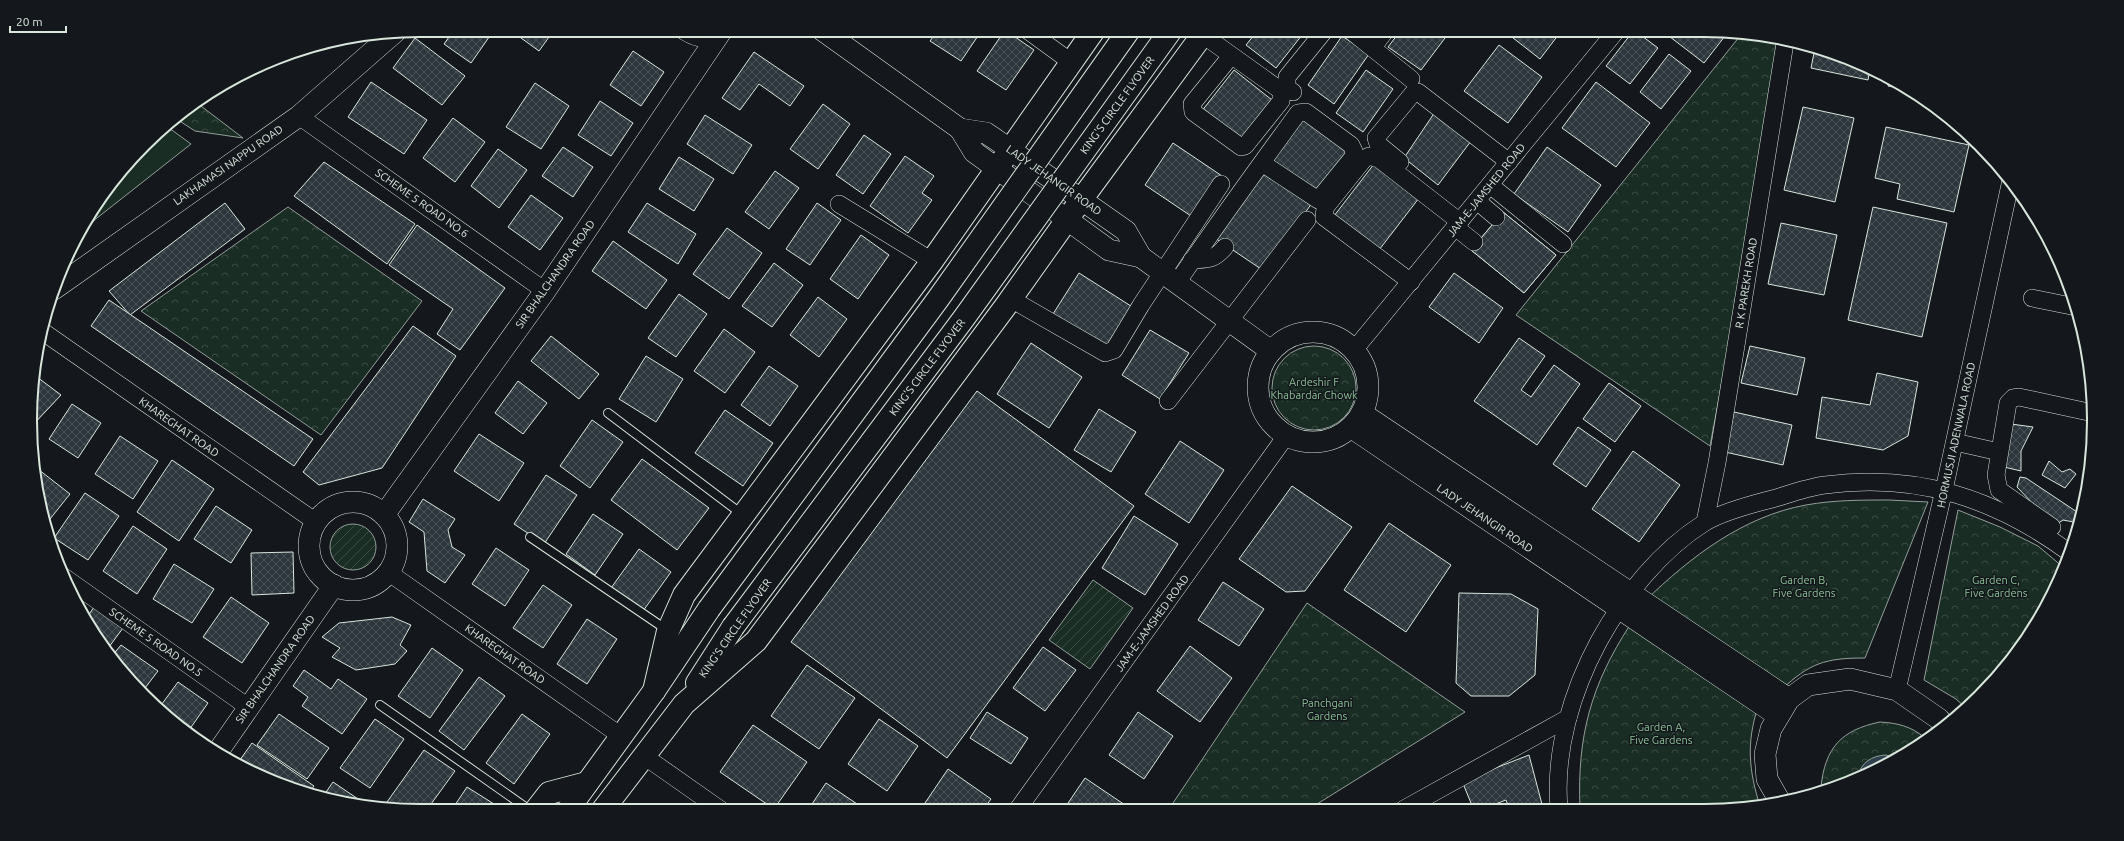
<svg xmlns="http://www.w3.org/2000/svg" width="2124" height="841" viewBox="0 0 2124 841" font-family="Ubuntu,sans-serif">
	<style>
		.grass { fill: #1a2d24; stroke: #939e99 }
		.forest { fill: url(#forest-crowns); stroke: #939e99 }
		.garden { fill: url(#garden-furrows); stroke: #939e99 }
		.water { fill: #2f3f4d; stroke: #939e99 }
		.building { fill: url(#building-cross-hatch); stroke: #d8e6dc }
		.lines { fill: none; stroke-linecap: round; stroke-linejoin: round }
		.service-casing { stroke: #d8e6dc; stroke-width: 10 }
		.minor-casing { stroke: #d8e6dc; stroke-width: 18 }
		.tertiary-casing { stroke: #d8e6dc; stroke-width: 22 }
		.trunk-casing { stroke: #d8e6dc; stroke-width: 24 }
		.service { stroke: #14181c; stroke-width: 8 }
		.minor { stroke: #14181c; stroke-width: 17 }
		.tertiary { stroke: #14181c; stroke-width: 21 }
		.trunk { stroke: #14181c; stroke-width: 22 }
		.trunk-bridge-casing { stroke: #d8e6dc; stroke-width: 24; stroke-linecap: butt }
		.trunk-bridge { stroke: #14181c; stroke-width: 22 }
		.labels { text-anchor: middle; stroke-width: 3; stroke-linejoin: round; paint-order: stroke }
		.street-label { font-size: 11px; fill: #d8e6dc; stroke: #14181c }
		.park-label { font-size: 11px; fill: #8ac095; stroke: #14181c }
		.rim { fill: none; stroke: #d8e6dc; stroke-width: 2 }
	</style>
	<defs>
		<pattern id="forest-crowns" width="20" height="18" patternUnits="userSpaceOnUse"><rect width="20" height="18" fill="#1a2d24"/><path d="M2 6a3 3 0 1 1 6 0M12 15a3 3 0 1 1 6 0" fill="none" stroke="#3b4b43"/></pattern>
		<pattern id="garden-furrows" width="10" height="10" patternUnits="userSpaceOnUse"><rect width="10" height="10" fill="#1a2d24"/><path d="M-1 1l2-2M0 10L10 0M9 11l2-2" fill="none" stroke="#3b4b43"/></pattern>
		<pattern id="building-cross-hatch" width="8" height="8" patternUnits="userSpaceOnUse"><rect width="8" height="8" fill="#2c363c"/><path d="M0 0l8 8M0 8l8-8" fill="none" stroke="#4a5358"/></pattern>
	</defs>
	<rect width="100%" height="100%" fill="#14181c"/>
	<path class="grass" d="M165 125 191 144 97 218 89 225 85 222 127 163Z"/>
	<g class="forest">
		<path d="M1740 36 1785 43 1710 446 1516 315Z"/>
		<path d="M197 103 243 138 195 131 175 118Z"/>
		<path d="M288 207 422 301 321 435 141 311Z"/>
		<circle cx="1314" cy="388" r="42"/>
		<path d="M1889 500 1928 502 1865 658C1825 658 1810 663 1781 690L1645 601C1690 557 1744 516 1806 505 1834 500 1861 500 1889 500Z"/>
		<path d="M1958 510 2000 527 2038 546 2063 567 2028 637 1966 708 1956 699 1924 680Z"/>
		<path d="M1307 603 1465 712 1309 809H1169Z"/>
		<path d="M1630 625 1758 707C1746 743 1749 771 1760 806L1580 808C1577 736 1591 685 1630 625Z"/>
		<path d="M1880 722C1897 723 1911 726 1925 738L1876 771 1821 787C1825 748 1841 730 1880 722Z"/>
	</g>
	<g class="garden">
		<circle cx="353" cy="547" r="23"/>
		<path d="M1093 580 1133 608 1090 669 1049 640Z"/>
	</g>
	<path class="water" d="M1886 755 1895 758 1876 771 1857 777C1862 762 1871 756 1886 755Z"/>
	<g class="building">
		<path d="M454 30H494L471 63 444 44Z"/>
		<path d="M510 30H554L539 51Z"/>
		<path d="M938 30H982L961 61 930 41Z"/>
		<path d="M1005 30 1034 50 1006 90 977 71Z"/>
		<path d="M1258 30H1306L1276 68 1246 45Z"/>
		<path d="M1401 30H1451L1421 70 1388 47Z"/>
		<path d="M1511 30H1562L1540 59 1508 34Z"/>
		<path d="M1634 30 1658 48 1630 84 1606 66Z"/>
		<path d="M1661 30H1704L1720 33 1725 36 1704 63Z"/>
		<path d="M1342 36 1369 54 1334 104 1308 85Z"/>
		<path d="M415 38 465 76 442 105 393 68Z"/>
		<path d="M1499 45 1542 77 1508 123 1464 91Z"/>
		<path d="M1815 48 1829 51 1870 69 1868 80 1811 68Z"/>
		<path d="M633 51 664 72 641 106 610 85Z"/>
		<path d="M754 52 804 86 790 106 759 84 740 110 722 98Z"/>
		<path d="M1669 54 1691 71 1661 109 1640 92Z"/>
		<path d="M1234 70 1272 100 1240 142 1201 112Z"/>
		<path d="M1366 70 1393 89 1363 132 1336 113Z"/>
		<path d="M1890 78 1899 82 1910 90 1888 86Z"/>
		<path d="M371 82 427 120 404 154 348 117Z"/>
		<path d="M1596 82 1650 123 1616 167 1562 128Z"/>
		<path d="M535 83 569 106 541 149 506 127Z"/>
		<path d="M600 101 633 123 611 156 578 135Z"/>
		<path d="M823 104 850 124 818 169 790 149Z"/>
		<path d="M1803 107 1854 118 1835 202 1784 190Z"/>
		<path d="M1435 112 1474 137 1438 185 1404 158Z"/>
		<path d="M705 115 752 145 733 174 687 144Z"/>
		<path d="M453 118 485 142 455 182 423 158Z"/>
		<path d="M1302 118 1350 152 1317 197 1269 163Z"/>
		<path d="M1886 127 1969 145 1954 212 1897 199 1900 184 1875 178Z"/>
		<path d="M864 135 891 154 863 194 836 175Z"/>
		<path d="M1173 143 1222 176 1194 218 1145 185Z"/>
		<path d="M563 147 593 167 573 197 542 176Z"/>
		<path d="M1547 147 1601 185 1568 232 1514 194Z"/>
		<path d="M498 149 527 170 499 208 471 186Z"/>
		<path d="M905 156 934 176 922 193 932 200 908 233 870 206Z"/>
		<path d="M679 157 714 179 694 211 659 189Z"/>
		<path d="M324 162 415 224 387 264 294 196Z"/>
		<path d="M1374 164 1419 198 1379 250 1334 216Z"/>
		<path d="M1262 170 1312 203 1264 271 1215 238Z"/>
		<path d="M775 171 799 188 769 229 745 212Z"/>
		<path d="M531 195 563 218 540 250 508 227Z"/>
		<path d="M225 203 245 229 130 315 109 291Z"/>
		<path d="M647 203 696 234 678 264 628 232Z"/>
		<path d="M817 203 841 220 810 265 786 249Z"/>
		<path d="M1873 207 1947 223 1922 337 1848 320Z"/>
		<path d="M1503 212 1556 255 1524 293 1471 250Z"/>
		<path d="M1503 212 1556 255 1524 293 1471 250Z"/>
		<path d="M1781 223 1837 235 1824 295 1768 284Z"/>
		<path d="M417 225 505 288 460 350 437 334 453 309 389 265Z"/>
		<path d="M727 228 762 253 729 299 693 274Z"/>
		<path d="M861 235 889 255 858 299 830 279Z"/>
		<path d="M613 241 667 280 646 309 592 271Z"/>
		<path d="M774 263 803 285 772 327 742 306Z"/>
		<path d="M1079 273 1134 308 1108 349 1053 314Z"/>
		<path d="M1454 273 1503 308 1479 343 1429 307Z"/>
		<path d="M679 294 707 314 676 357 648 338Z"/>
		<path d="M818 297 847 319 819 357 790 335Z"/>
		<path d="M109 300 313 439 294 466 91 326Z"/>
		<path d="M413 326 456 356 382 468 319 485 303 472Z"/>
		<path d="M724 329 755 352 725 393 694 371Z"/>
		<path d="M1150 330 1189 353 1160 399 1122 375Z"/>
		<path d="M551 336 599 374 579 399 531 361Z"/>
		<path d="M1519 338 1545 356 1521 390 1531 397 1554 365 1580 384 1537 445 1474 401Z"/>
		<path d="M1031 343 1082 377 1049 428 997 394Z"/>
		<path d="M1750 346 1805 358 1797 395 1741 383Z"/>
		<path d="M646 356 683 379 656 422 619 399Z"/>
		<path d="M769 366 798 386 770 426 741 405Z"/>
		<path d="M1877 373 1918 382 1908 436 1883 450 1816 438 1822 397 1870 405Z"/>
		<path d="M33 374 61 395 31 427 30 421Z"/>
		<path d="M518 381 547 403 523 434 495 413Z"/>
		<path d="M1609 383 1641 406 1615 442 1583 419Z"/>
		<path d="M977 391 1134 506 947 758 791 642Z"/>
		<path d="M72 404 101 423 78 458 49 439Z"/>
		<path d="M1099 409 1136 432 1111 472 1074 450Z"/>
		<path d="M725 410 773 443 743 486 695 453Z"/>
		<path d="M1734 412 1792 425 1783 465 1725 452Z"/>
		<path d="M592 420 623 442 590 488 560 466Z"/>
		<path d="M2011 424 2033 427 2021 451V471L2004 467Z"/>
		<path d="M1578 427 1611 450 1586 487 1553 464Z"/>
		<path d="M479 434 524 463 499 501 454 471Z"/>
		<path d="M120 436 158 461 133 499 95 474Z"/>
		<path d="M1180 441 1224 470 1189 523 1145 494Z"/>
		<path d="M1633 451 1680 485 1639 542 1592 509Z"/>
		<path d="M642 459 709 508 677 550 611 500Z"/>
		<path d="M172 460 214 489 179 541 137 512Z"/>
		<path d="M2049 461 2062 472 2070 469 2076 474 2065 488 2042 475Z"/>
		<path d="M34 466 70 494 46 524 38 497Z"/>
		<path d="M546 475 577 495 544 544 514 524Z"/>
		<path d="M2020 477 2026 478 2077 512 2079 523 2063 520 2054 526 2017 487Z"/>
		<path d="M1292 486 1352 527 1305 591 1286 592 1239 559Z"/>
		<path d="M85 493 119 516 88 560 54 538Z"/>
		<path d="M423 499 455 519 448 530 452 547 465 555 445 583 427 571 424 532 409 522Z"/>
		<path d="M216 506 252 530 231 563 194 539Z"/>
		<path d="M593 514 623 534 595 575 566 554Z"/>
		<path d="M1134 516 1178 544 1145 595 1102 568Z"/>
		<path d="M1389 523 1451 565 1406 632 1344 590Z"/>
		<path d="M133 526 167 549 137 594 103 571Z"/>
		<path d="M496 548 529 570 505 606 472 584Z"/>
		<path d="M639 549 671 572 643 611 611 588Z"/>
		<path d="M293 552 294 593 252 595 251 553Z"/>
		<path d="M174 564 214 589 192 623 153 599Z"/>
		<path d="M1223 582 1264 609 1239 646 1198 620Z"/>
		<path d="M543 585 572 605 543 648 513 628Z"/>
		<path d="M1459 593 1511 594 1538 609 1535 675 1509 696H1471L1456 683Z"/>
		<path d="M231 597 269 623 242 663 203 637Z"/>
		<path d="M94 607 123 628 106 651 96 637 86 619Z"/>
		<path d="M392 617 411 625 400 645 407 651 395 664 356 670 332 657 340 648 322 637 339 623Z"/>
		<path d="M587 619 617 639 587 684 557 664Z"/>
		<path d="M121 645 158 671 142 692 127 678 111 657Z"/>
		<path d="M1190 646 1232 678 1200 722 1157 691Z"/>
		<path d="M1043 647 1076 670 1045 711 1013 688Z"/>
		<path d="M432 648 463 670 430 718 398 696Z"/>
		<path d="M807 665 855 698 819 749 771 716Z"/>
		<path d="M304 670 331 689 338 679 367 699 342 734 302 706 308 697 293 686Z"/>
		<path d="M479 677 505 696 464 750 439 731Z"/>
		<path d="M178 682 208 703 187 733 159 708Z"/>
		<path d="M987 712 1028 738 1011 764 970 738Z"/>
		<path d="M1138 712 1173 736 1144 779 1109 755Z"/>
		<path d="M279 714 329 748 307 779 257 745Z"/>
		<path d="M522 714 550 734 514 784 486 763Z"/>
		<path d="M375 719 404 739 370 788 340 768Z"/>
		<path d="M879 719 918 746 887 791 848 764Z"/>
		<path d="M753 725 807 762 774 809 720 772Z"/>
		<path d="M252 743 314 786 309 793 295 790 237 764Z"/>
		<path d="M424 750 455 771 426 811 394 807 387 802Z"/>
		<path d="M1529 755 1543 808H1509L1506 800 1485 808H1473L1462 781Z"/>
		<path d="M948 769 991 799 983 810H935L925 803Z"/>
		<path d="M1085 778 1131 809H1064Z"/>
		<path d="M333 782 361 801 324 795Z"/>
		<path d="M826 783 866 810H808Z"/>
		<path d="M467 787 494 804 489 811H451Z"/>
	</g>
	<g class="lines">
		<defs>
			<g id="service">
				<path d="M608 413 743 515"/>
				<path d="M530 537 667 630"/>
				<path d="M380 705 531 811"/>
			</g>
			<g id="minor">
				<path d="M1027 30 1071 62"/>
				<path d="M1350 30 1411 79"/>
				<path d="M1203 35 1280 90 1282 95 1281 101 1245 146 1241 147 1193 112 1192 104 1231 56"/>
				<path d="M1373 47 1386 30"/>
				<path d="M1293 92 1287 88V77L1325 30"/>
				<path d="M299 116 545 291"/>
				<path d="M1400 162 1378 144 1376 138 1414 92H1418L1509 162"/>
				<path d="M1490 185 1563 244"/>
				<path d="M1477 201 1496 217"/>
				<path d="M839 204 932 261"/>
				<path d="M1455 227 1474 242"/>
				<path d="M1192 260C1209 259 1214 260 1225 247"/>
				<path d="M1411 282 1324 217 1325 208 1365 158 1369 156 1379 159 1460 222"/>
				<path d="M1177 283C1216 225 1257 169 1298 113L1306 112 1351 145 1354 151 1353 157 1318 200 1262 163"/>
				<path d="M2032 298 2076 307"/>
				<path d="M1011 299 1105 353 1114 350 1141 305 1221 184"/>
				<path d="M42 331 316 522"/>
				<path d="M1354 350 1617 30"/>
				<path d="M1168 401 1307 220"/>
				<path d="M1955 442 1999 452"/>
				<path d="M1705 522 1717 463 1785 43"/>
				<path d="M2052 527 1999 490 1996 475 2008 403 2013 398 2019 397 2093 413"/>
				<path d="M388 572 621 736"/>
				<path d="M64 577 248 707"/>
				<path d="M1897 690 1944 490 2011 180"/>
				<path d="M644 756 721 810"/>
				<path d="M1559 808C1554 751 1572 691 1599 641 1623 597 1661 550 1704 523 1721 512 1756 503 1776 498 1792 493 1809 487 1825 485 1918 473 1995 498 2070 553"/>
				<path d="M1018 809 1286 436"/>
				<path d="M1404 809 1568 718"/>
			</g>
			<g id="tertiary">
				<path d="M686 30C699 38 708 39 721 30"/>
				<path d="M822 30 960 129 986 133 995 139 1126 231 1141 257 1271 351"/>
				<path d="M960 129 974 152 1109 250 1141 257"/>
				<path d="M54 289 299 116 395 32"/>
				<circle cx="1313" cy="387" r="55"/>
				<path d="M1363 414 1789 699"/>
				<path d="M1352 428 1777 715"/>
				<circle cx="353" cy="546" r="44"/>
				<path d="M384 515 545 291 722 30"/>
				<path d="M217 753 334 585"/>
				<path d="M1779 800 1767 779 1765 754 1771 729 1789 699 1808 685 1850 679 1897 690 1939 719 1944 726"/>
			</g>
			<g id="trunk">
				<path d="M697 683 733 627"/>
				<path d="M654 691 668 631 684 595 932 261 1094 30"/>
				<path d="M535 811 549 793 587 783"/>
				<path d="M567 811 654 691 709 609"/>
				<path d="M602 811 684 704 756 641 1005 307 1081 200 1206 30"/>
			</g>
		</defs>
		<use href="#service" class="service-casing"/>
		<use href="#minor" class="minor-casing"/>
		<use href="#tertiary" class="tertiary-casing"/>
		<use href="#trunk" class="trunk-casing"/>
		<use href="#service" class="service"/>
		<use href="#minor" class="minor"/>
		<use href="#tertiary" class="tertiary"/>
		<use href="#trunk" class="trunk"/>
		<defs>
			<g id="trunk-bridge">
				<path d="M709 609 938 299 1129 30"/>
				<path d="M733 627 964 318 1171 30"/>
			</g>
		</defs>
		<use href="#trunk-bridge" class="trunk-bridge-casing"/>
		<use href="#trunk-bridge" class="trunk-bridge"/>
	</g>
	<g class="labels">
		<g class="street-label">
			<text transform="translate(1117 105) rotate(-54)" y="4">KING'S CIRCLE FLYOVER</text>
			<text transform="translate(228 165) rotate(-35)" y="4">LAKHAMASI NAPPU ROAD</text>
			<text transform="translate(1054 180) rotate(35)" y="4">LADY JEHANGIR ROAD</text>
			<text transform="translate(1486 190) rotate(-51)" y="4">JAM-E-JAMSHED ROAD</text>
			<text transform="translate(422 203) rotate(35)" y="4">SCHEME 5 ROAD NO.6</text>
			<text transform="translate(555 274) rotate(-55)" y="4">SIR BHALCHANDRA ROAD</text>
			<text transform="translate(1746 283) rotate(-81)" y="4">R K PAREKH ROAD</text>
			<text transform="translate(927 367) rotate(-53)" y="4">KING'S CIRCLE FLYOVER</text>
			<text transform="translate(179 427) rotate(35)" y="4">KHAREGHAT ROAD</text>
			<text transform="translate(1956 435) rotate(-78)" y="4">HORMUSJI ADENWALA ROAD</text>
			<text transform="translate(1485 518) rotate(34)" y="4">LADY JEHANGIR ROAD</text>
			<text transform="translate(1152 623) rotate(-54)" y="4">JAM-E-JAMSHED ROAD</text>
			<text transform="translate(735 628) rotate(-55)" y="4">KING'S CIRCLE FLYOVER</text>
			<text transform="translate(156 642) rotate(35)" y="4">SCHEME 5 ROAD NO.5</text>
			<text transform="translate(505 654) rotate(35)" y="4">KHAREGHAT ROAD</text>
			<text transform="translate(275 669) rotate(-55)" y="4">SIR BHALCHANDRA ROAD</text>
		</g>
		<g class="park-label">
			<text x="1314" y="386">Ardeshir F<tspan x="1314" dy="13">Khabardar Chowk</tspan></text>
			<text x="1804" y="584">Garden B,<tspan x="1804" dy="13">Five Gardens</tspan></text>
			<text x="1996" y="584">Garden C,<tspan x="1996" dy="13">Five Gardens</tspan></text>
			<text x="1327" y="707">Panchgani<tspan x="1327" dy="13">Gardens</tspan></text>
			<text x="1661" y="731">Garden A,<tspan x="1661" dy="13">Five Gardens</tspan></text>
		</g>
	</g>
	<path d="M0 0H2124V841H0ZM420 37H1704A383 383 0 0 1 2087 420V421A383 383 0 0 1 1704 804H420A383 383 0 0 1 37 421V420A383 383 0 0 1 420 37Z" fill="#14181c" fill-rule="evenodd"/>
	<path class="rim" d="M420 37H1704A383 383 0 0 1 2087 420V421A383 383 0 0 1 1704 804H420A383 383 0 0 1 37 421V420A383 383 0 0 1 420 37Z"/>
	<path d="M10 26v6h56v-6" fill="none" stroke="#d8e6dc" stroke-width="2"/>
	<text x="16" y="26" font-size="12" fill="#d8e6dc" stroke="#14181c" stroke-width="3" paint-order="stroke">20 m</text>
</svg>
